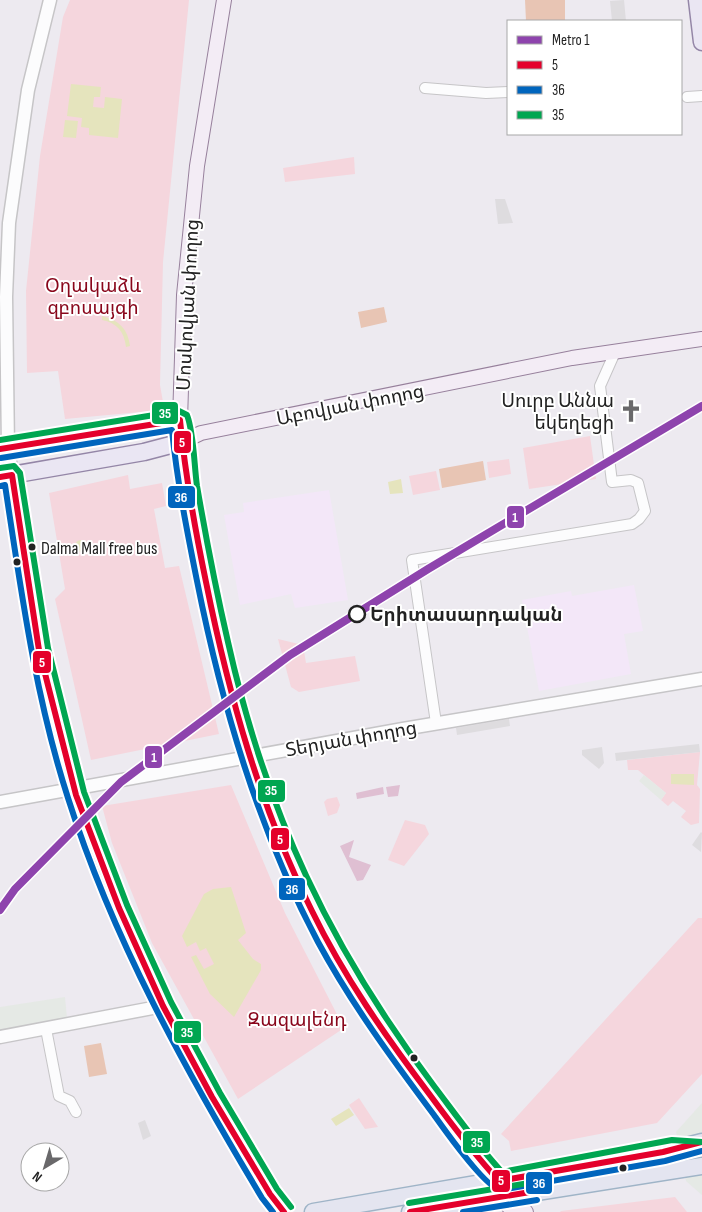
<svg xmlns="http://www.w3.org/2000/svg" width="702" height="1212" viewBox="0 0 702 1212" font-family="'Sofia Sans Condensed','Noto Sans Armenian',sans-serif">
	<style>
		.education { fill: #f3e7f8 }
		.forest { fill: #dfbfd2 }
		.park { fill: #f5d6dd }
		.pitch { fill: #e8c5b4 }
		.parking { fill: #dedcdf }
		.plaza { fill: #e5e9e5 }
		.water { fill: #e5e4bd }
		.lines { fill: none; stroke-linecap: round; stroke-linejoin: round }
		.minor-casing { stroke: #c6c5c7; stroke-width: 12 }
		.tertiary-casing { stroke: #c6c5c7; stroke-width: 15 }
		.secondary-casing { stroke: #97809c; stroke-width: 16 }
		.primary-casing { stroke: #9486a7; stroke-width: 19 }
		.trunk-casing { stroke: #9fb4c7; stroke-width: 19 }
		.minor { stroke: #fcfcfd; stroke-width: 10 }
		.tertiary { stroke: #fcfcfd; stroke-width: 12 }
		.secondary { stroke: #f3ecf5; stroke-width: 14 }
		.primary { stroke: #eae6f3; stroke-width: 16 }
		.trunk { stroke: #e4e5f0; stroke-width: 16 }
		.bus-1-casing { stroke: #fff; stroke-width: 10 }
		.bus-2-casing { stroke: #fff; stroke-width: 10 }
		.bus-3-casing { stroke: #fff; stroke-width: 10 }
		.bus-1 { stroke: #e4002b; stroke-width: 6 }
		.bus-2 { stroke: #0065bd; stroke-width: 6 }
		.bus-3 { stroke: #00a651; stroke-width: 6 }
		.metro-1-casing { stroke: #fff; stroke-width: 11 }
		.metro-1 { stroke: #8e44ad; stroke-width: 8 }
		.bus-dot { fill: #222; stroke: #fff; stroke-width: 2 }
		.stop-dot { fill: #fff; stroke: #222; stroke-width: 2.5 }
		.labels { text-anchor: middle; stroke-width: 4; stroke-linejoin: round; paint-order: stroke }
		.bus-label { font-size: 18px; fill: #222; stroke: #fff; text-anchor: start }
		.park-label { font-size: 19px; fill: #89061b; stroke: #fff }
		.street-label { font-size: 19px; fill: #222; stroke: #fff }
		.poi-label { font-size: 19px; fill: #222; stroke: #fff; text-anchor: end }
		.stop-label { font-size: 19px; font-weight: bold; fill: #222; stroke: #fff; text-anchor: start }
		.line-badge { stroke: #fff; stroke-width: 2 }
		.badge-label { font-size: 14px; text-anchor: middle; font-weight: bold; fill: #fff }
	</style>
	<rect width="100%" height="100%" fill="#edeaf0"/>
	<g class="education">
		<path d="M329 490 348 600 295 608 291 594 240 605 224 515 244 512 243 503Z"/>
		<path d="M634 585 643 631 624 634 631 674 539 691 522 600 571 591 572 596Z"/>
	</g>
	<g class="forest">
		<path d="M400 785 398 796 388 797 386 787Z"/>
		<path d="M383 787 384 794 357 799 356 793Z"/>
		<path d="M354 840 349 857 371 865 363 880 357 881 340 846Z"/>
	</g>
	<g class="park">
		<path d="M70 0H189L163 262 160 385 163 402 151 411 65 419 58 371 27 373 26 291 40 156 63 17Z"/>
		<path d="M354 157 355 174 285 182 283 168Z"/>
		<path d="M590 436 596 479 529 489 523 448Z"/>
		<path d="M509 459 511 474 489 478 487 462Z"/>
		<path d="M436 471 440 490 413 495 409 476Z"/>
		<path d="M128 475 130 489 162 483 166 506 154 509 165 568 179 566 219 734 91 760 55 599 65 589 49 493Z"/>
		<path d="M278 639 303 645 306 663 355 656 360 681 299 692 291 687Z"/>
		<path d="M700 752 697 785 700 789 699 823 691 825 681 817 686 811 673 801 668 806 661 800 666 793 638 770H628L627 760Z"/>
		<path d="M231 785 285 913 344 1028 238 1099 152 943 112 843 102 806Z"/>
		<path d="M337 797 340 805 337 813 328 816 324 802 327 799Z"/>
		<path d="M405 820 425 825 429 834 404 866 388 860Z"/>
		<path d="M698 918H702V1074L657 1123 511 1151 509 1141 501 1134Z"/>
		<path d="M359 1098 378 1127 365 1129 349 1105Z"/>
		<path d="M675 1197 687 1212H560L561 1211Z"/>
	</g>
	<g class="pitch">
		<path d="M525 0H565V21H526Z"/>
		<path d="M384 307 387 322 361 328 358 312Z"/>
		<path d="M483 461 486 480 442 488 439 469Z"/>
		<path d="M101 1043 107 1074 89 1077 84 1046Z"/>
	</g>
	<g class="parking">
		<path d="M624 0 626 21H612L610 1Z"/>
		<path d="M495 199H505L513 223 498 224Z"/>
		<path d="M509 719 510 726 457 735 456 728Z"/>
		<path d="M699 744 700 752 616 761 615 753Z"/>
		<path d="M602 747 604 763 599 769 582 755V750Z"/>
		<path d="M701 832 702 833 701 852 692 845Z"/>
		<path d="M145 1120 151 1136 143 1140 138 1123Z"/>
	</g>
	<g class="plaza">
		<path d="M644 775 666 793 661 800 639 781Z"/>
		<path d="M65 997 67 1018 0 1030V1007Z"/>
		<path d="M702 1103V1195L686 1181 676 1132Z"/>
	</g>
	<g class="water">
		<path d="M71 84 101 87 100 97H94L93 107 104 108 105 97 122 99 118 138 89 135V128L81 127 82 118 67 116Z"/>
		<path d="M65 120 78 121 76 138 63 137Z"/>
		<path d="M102 316C119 320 128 329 130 346L126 347C124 331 117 323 102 320Z"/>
		<path d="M401 479 403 493 390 494 388 482Z"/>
		<circle cx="81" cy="546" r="6"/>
		<path d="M671 774H694V785L671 784Z"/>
		<path d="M231 887 246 933 238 940 253 959 261 964V970L234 1017 210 994 191 957 196 955 204 969 214 964 206 948 200 951 196 942 187 947 182 936 204 894 213 889Z"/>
		<path d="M349 1108 354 1115 336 1126 331 1119Z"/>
	</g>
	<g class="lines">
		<defs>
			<g id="minor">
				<path d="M425 88 486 93 508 92"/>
				<path d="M687 97 702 96"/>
				<path d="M436 723 412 560 632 524 639 519 645 511 638 483 631 480 612 482 600 386 616 350"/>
				<path d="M46 1029 59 1096 70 1101 76 1112"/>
			</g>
			<g id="tertiary">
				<path d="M50 0 28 90 9 223 6 297 8 448 39 650 76 795 141 961 163 1006 212 1097 270 1194 284 1212"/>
				<path d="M0 802 403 729 702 679"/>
				<path d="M0 1037 163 1006"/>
			</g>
			<g id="secondary">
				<path d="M224 0 197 166 184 295 180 420 192 507 216 635 258 784 299 885 325 934 353 985 421 1085 478 1159 526 1212"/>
				<path d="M182 442 201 433 572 358 702 339"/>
				<path d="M501 1197 513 1212"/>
			</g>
			<g id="primary">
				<path d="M697 0 702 42"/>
				<path d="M0 449 180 420"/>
				<path d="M0 477 144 452 182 442"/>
			</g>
			<g id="trunk">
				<path d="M313 1212 663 1152 702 1142"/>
				<path d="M410 1212 702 1166"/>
			</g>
		</defs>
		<use href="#minor" class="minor-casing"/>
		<use href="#tertiary" class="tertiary-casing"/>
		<use href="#secondary" class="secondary-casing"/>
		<use href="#primary" class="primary-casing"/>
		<use href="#trunk" class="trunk-casing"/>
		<use href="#minor" class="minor"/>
		<use href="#tertiary" class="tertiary"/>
		<use href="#secondary" class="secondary"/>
		<use href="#primary" class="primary"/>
		<use href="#trunk" class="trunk"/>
		<defs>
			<g id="bus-1">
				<path d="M0 449 180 420C185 475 195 529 206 582 229 696 260 807 312 911 344 977 386 1037 430 1095 452 1125 474 1154 499 1181L663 1152 702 1142"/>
				<path d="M0 477 12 475 39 650 76 795 119 908 163 1006 212 1097 270 1194 284 1212"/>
				<path d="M410 1212 536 1191"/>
			</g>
			<g id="bus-2">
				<path d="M1 458 172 430C177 481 187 531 197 581 222 706 258 829 318 942 351 1003 392 1059 434 1115 444 1129 486 1189 501 1190L665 1161 702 1151"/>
				<path d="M1 486 5 485C21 590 35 696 68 798 113 940 186 1071 262 1198L273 1212"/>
				<path d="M463 1212 537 1200"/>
			</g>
			<g id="bus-3">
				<path d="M0 440 179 411 187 415C194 433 194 465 197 486 206 538 216 590 228 642 266 812 330 948 434 1086 456 1115 477 1145 502 1172L672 1140 702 1142"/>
				<path d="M0 468 14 466 20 473 48 648 84 792 127 905 171 1002 220 1093 277 1189 291 1207"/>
				<path d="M409 1203 535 1182"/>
			</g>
		</defs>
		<use href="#bus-1" class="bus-1-casing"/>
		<use href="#bus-2" class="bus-2-casing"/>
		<use href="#bus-3" class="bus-3-casing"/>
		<use href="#bus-1" class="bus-1"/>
		<use href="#bus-2" class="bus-2"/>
		<use href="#bus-3" class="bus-3"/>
		<defs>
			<path id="metro-1" d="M0 910 15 889 121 782 290 655 428 569 702 406"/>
		</defs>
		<use href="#metro-1" class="metro-1-casing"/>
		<use href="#metro-1" class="metro-1"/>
	</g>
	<defs>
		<symbol id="church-bare" viewBox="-9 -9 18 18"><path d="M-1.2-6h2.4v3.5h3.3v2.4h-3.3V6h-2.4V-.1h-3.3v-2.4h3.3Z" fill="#69686a" stroke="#fff" stroke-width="2.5" paint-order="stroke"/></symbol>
	</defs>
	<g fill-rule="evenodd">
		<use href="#church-bare" x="615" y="395" width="32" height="32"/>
	</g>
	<g class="bus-dot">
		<circle cx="32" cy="547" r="4.5"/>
		<circle cx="17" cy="562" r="4.5"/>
		<circle cx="414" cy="1058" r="4.5"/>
		<circle cx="623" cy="1168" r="4.5"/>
	</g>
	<circle class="stop-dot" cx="357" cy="614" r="8"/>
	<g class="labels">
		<g class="bus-label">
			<text x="41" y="554">Dalma Mall free bus</text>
		</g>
		<g class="park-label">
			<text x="93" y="292">Օղակաձև<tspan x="93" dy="22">զբոսայգի</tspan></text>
			<text x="297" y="1026">Զազալենդ</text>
		</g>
		<g class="street-label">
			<text transform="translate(187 305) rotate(-87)" y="7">Մոսկովյան փողոց</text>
			<text transform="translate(350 404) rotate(-11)" y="7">Աբովյան փողոց</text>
			<text transform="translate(351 738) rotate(-10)" y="7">Տերյան փողոց</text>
		</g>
		<g class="poi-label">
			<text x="614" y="407">Սուրբ Աննա<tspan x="614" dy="22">եկեղեցի</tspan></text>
		</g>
		<g class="stop-label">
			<text x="370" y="621">Երիտասարդական</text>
		</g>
	</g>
	<g class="line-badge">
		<rect x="151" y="401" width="28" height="24" rx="5" fill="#00a651"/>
		<rect x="173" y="430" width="19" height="24" rx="5" fill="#e4002b"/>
		<rect x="167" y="485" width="29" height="24" rx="5" fill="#0065bd"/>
		<rect x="506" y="505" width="19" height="24" rx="5" fill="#8e44ad"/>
		<rect x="32" y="650" width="20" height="24" rx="5" fill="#e4002b"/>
		<rect x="144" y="745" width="19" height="24" rx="5" fill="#8e44ad"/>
		<rect x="257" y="779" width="29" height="24" rx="5" fill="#00a651"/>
		<rect x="270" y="827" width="20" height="24" rx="5" fill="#e4002b"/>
		<rect x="278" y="877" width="28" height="24" rx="5" fill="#0065bd"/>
		<rect x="173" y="1020" width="29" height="24" rx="5" fill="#00a651"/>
		<rect x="462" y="1130" width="29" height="24" rx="5" fill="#00a651"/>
		<rect x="491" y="1169" width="20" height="24" rx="5" fill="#e4002b"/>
		<rect x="525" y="1171" width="28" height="24" rx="5" fill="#0065bd"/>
	</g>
	<g class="badge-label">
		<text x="165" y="418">35</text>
		<text x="182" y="447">5</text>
		<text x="181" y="502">36</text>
		<text x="515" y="522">1</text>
		<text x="42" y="667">5</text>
		<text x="154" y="762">1</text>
		<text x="271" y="795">35</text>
		<text x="280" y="844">5</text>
		<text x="292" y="894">36</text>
		<text x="187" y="1037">35</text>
		<text x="477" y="1147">35</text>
		<text x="501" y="1185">5</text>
		<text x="539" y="1188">36</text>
	</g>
	<rect x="507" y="20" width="175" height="115" fill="#ffffff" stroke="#a7a7a7"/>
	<rect x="517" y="36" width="25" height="8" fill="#8e44ad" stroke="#a7a7a7"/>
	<text x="552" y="45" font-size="15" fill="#222222">Metro 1</text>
	<rect x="517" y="61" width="25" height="8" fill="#e4002b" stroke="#a7a7a7"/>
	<text x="552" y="70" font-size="15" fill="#222222">5</text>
	<rect x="517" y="86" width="25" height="8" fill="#0065bd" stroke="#a7a7a7"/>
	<text x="552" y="95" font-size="15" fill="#222222">36</text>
	<rect x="517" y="111" width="25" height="8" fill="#00a651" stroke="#a7a7a7"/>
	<text x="552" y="120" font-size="15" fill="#222222">35</text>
	<g transform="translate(45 1167) rotate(218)"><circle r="24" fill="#ffffff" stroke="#a7a7a7"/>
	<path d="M0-4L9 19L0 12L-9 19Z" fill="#69686a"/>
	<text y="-8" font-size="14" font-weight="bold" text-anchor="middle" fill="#222222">N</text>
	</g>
</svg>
